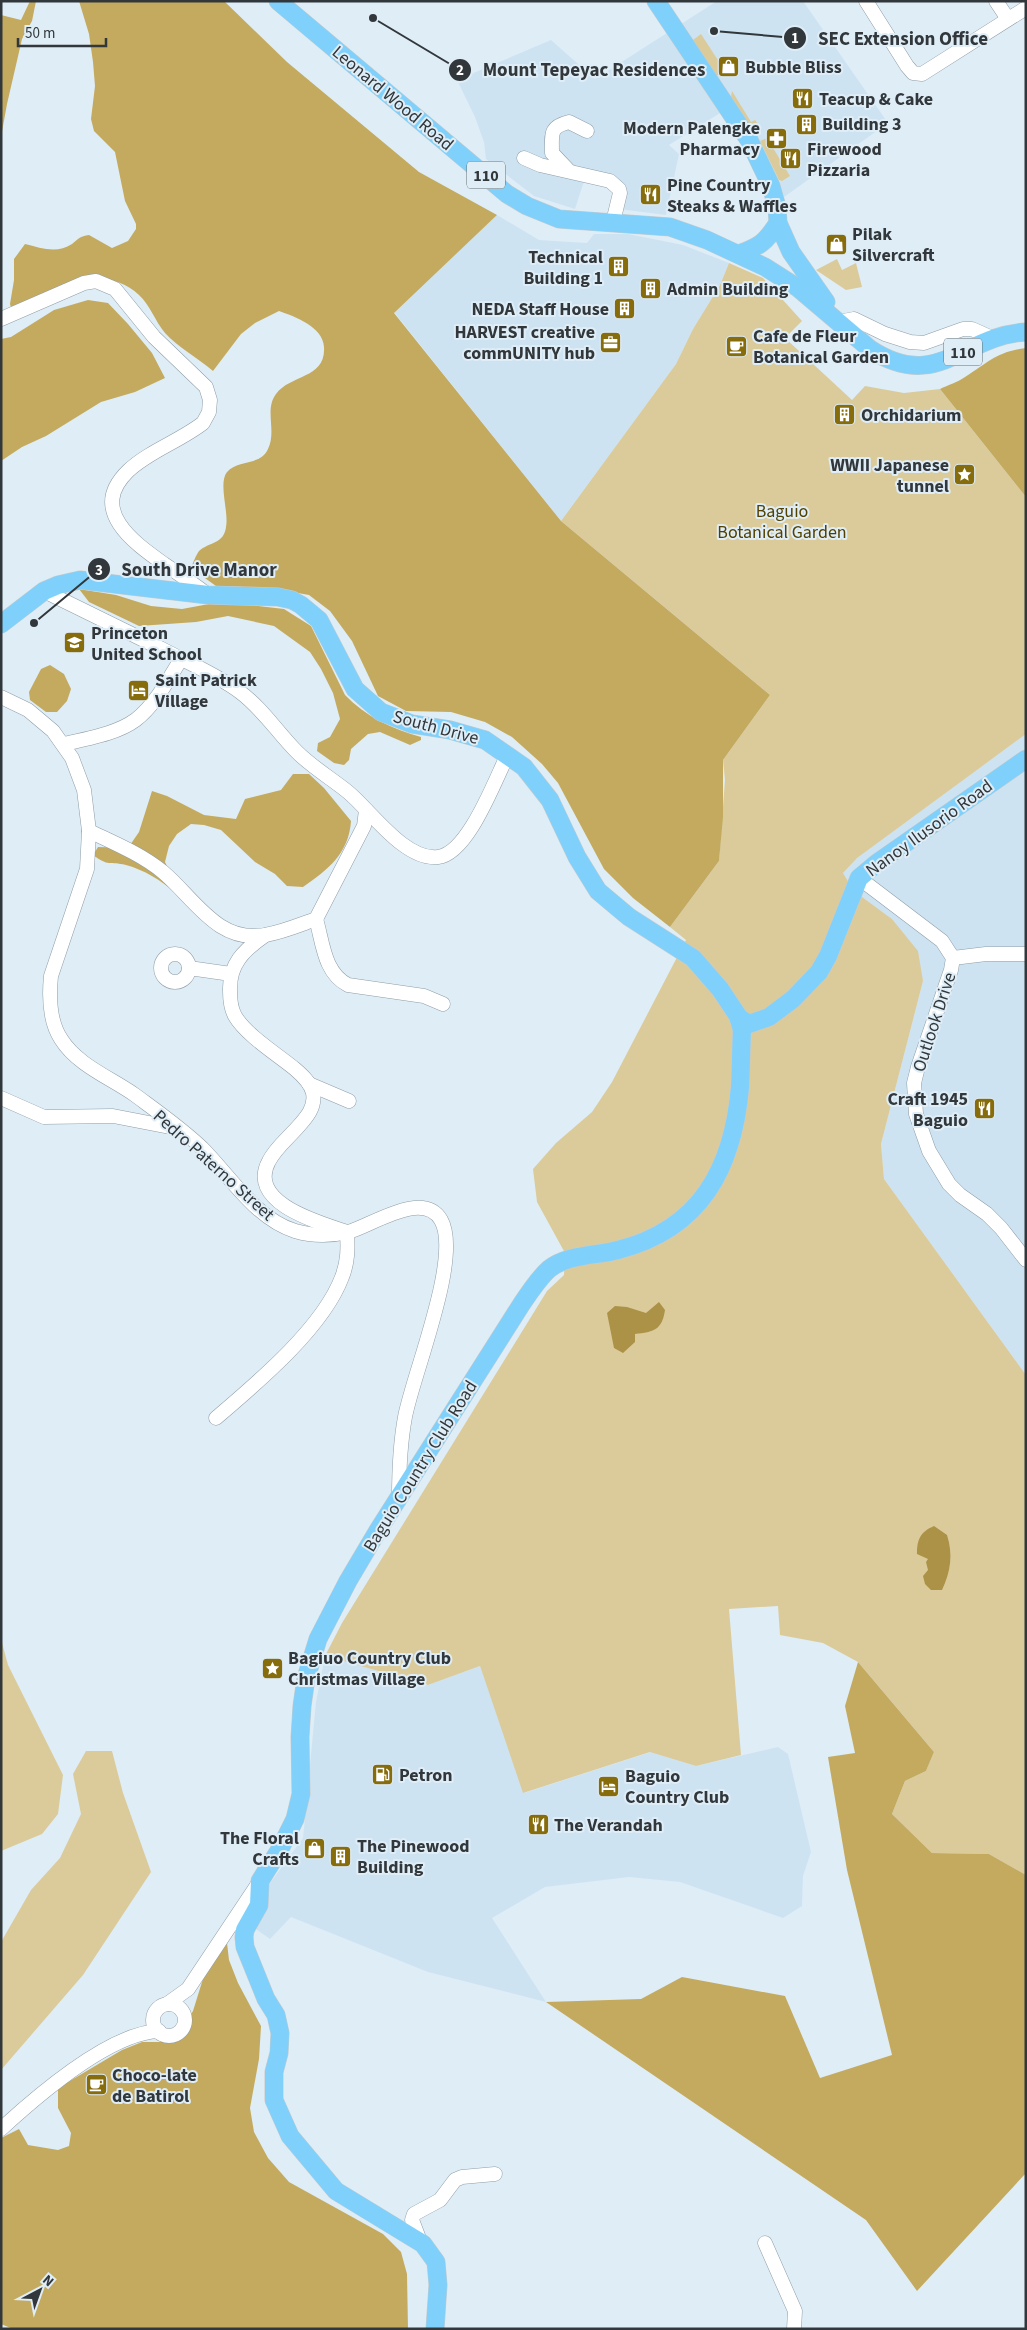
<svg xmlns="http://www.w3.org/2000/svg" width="1027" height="2330" viewBox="0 0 1027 2330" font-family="'Source Sans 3',sans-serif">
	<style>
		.built { fill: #cee3f2 }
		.green { fill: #dbcb9b }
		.forest { fill: #c4aa5f }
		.water { fill: #ab9247 }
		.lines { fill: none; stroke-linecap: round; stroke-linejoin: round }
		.minor-casing { stroke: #8f9da6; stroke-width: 15 }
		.major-casing { stroke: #c9cbcc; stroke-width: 19 }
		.minor { stroke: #fff; stroke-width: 14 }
		.major { stroke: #7fd1fb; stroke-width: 18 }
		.labels { text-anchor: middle; stroke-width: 4; stroke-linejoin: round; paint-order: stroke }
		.shield { fill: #dfedf7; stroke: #656e73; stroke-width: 1 }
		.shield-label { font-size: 16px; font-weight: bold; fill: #31373a }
		.poi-label { font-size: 18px; font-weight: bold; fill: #31373a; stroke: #dfedf7; text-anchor: start }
		.street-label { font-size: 18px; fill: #31373a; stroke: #dfedf7 }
		.park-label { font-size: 18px; fill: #514000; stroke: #dfedf7 }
		.leader { fill: none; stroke: #31373a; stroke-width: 2 }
		.callout-dot { fill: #31373a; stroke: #dfedf7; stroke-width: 2 }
		.mark-label { font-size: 15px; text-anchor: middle; font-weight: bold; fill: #fff }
		.callout-label { font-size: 19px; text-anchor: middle; font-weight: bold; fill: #31373a; stroke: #dfedf7; stroke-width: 4; stroke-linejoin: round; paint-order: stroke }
	</style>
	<rect width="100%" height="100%" fill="#dfedf7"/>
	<g class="built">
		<path d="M717 1H803L888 123 784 197 771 165 733 105 669 145 679 154 666 215 619 209 623 195 586 175 575 209 534 196 486 159 484 142 475 117 457 80 551 40 595 79Z"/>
		<path d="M497 215 539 240 587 243 594 234H628L683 245 729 263 720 285 693 329 676 364 561 521 394 312Z"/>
		<path d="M1026 734V1375L884 1179 881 1144 923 981 892 919 854 891 843 873 856 858Z"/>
		<path d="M325 1656 428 1685 480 1666 524 1793 651 1752 696 1766 778 1747 788 1754 811 1852 803 1876 802 1906 783 1918 680 1882 629 1877 545 1887 492 1918 546 2002 428 1972 291 1917 270 1939 243 1920 303 1838 316 1702Z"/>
	</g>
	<g class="green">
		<path d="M701 34 725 71 716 76 693 40Z"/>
		<path d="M732 91 751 122 755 120 762 130 755 134 731 97Z"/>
		<path d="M767 138 790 176 782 181 779 180 760 141Z"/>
		<path d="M837 259 842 270 856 263 862 287 846 290 816 270Z"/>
		<path d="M729 263 763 278 802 321 785 338 852 400 865 386 904 393 940 389 1026 497V734L857 858 843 873 854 891 892 919 918 951 923 981 881 1144 884 1179 1026 1375V1875L989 1854 932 1853 892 1814 905 1781 926 1771 934 1752 858 1662 823 1643 780 1635 778 1606 729 1609 741 1755 696 1766 650 1752 523 1793 480 1666 428 1685 325 1656 342 1623 547 1291 564 1275 565 1253 537 1202 533 1169 556 1143 592 1112 612 1082 686 940 670 927 719 861 725 780 723 760 770 695 561 521 676 364 693 329 720 285Z"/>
		<path d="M1 1639 8 1665 63 1775 58 1814 42 1834 1 1851Z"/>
		<path d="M86 1751H112L123 1793 151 1872 83 1975 1 2070V1942L31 1890 60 1858 81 1814 73 1774Z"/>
	</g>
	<g class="forest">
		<path d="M30 1H36L32 21 22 39 7 104 1 137V15L21 20Z"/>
		<path d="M79 1H224L287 62 419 172 497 215 394 313 561 521 770 695 723 760V817L719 861 670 927 633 898 604 869 558 783 542 764 512 737 485 722 451 712 406 711 378 696 352 641 330 611 309 595 270 588 216 586 191 568C193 563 196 555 199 551 209 542 224 544 226 527 229 512 218 483 227 472 238 459 261 466 268 449 277 430 264 410 276 394 291 374 326 379 324 347 323 327 296 317 279 311L255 323 241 334 213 371C198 358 179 348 165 333 155 321 150 305 139 295 103 260 48 290 12 311L10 304 14 280V259L25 244C41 248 57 254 72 244 78 239 80 236 89 235L112 248 128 241 136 229V224L125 201 115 152 94 131 91 119 95 86 93 62 89 34Z"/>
		<path d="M88 300 108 303 128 324 152 353 165 378 135 392 101 402 46 436 22 447 1 461V339L11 337 54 310Z"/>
		<path d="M1026 348V497L940 389C948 385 958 382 965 377 989 362 996 352 1026 348Z"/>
		<path d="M79 589 116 595 151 606 182 609 209 604 249 605 284 609 311 626 345 695C365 716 392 729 421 737V740L410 745 380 732 368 734 351 749 349 760 344 765 334 763 317 751 318 743 330 737 340 719 333 693 321 669 310 652 274 626 228 616 196 622 139 626 89 602Z"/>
		<path d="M50 665 64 674 71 689 67 701 57 712H46L30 700 29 692 41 669Z"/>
		<path d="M293 774H309L324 788 351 821C349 853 328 870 303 887L287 886 275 874 255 862 221 830 204 825 191 824 177 834 169 846 165 862 173 879 174 892C161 880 144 870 126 865 109 861 109 867 93 855L98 847 128 848 139 832 152 791 167 796 204 815 236 819 245 799 281 790Z"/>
		<path d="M858 1662 934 1752 926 1771 905 1781 892 1814 932 1853 989 1854 1026 1875V2173L917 2291 866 2220 546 2002 641 1999 682 1977 785 1996 820 2078 892 2055 847 1870 828 1757 855 1753 845 1706Z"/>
		<path d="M227 1943 229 1960 238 1983 261 2026 259 2059 250 2108 254 2132 268 2158 289 2182 383 2234 401 2252 407 2274 408 2329H13L1 2324V2138L19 2129 28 2145 58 2150 69 2146 71 2133 58 2108V2088L122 2050 142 2042H162L181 2031 193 2011 207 1966Z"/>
	</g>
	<g class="water">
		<path d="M659 1302 665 1310C662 1330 654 1332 635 1334V1342L623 1353 614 1348 607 1313 615 1306 627 1307 646 1313Z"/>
		<path d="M934 1526 947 1535C953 1554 951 1571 942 1590H931L925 1584 923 1576 928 1570 926 1562 928 1559 917 1554C917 1540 920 1532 934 1526Z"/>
	</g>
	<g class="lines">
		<defs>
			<g id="minor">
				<path d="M866 1 907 66 913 73 922 74 1026 8"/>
				<path d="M996 1 1008 19"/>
				<path d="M524 158 540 165 610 181 619 189 620 193 613 222"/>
				<path d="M569 171 552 153C552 134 549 127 569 122L587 131"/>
				<path d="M1 319 84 283 96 281 115 289 154 337 206 387 210 400 209 412 203 423C180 441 149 451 128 471 88 510 133 542 164 564 179 574 194 584 208 595"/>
				<path d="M838 322 854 319 885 334 910 342 924 343 963 329H972L992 338"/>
				<path d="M44 591C83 610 121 629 160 648 186 662 216 674 240 692 263 709 277 732 297 752 312 767 332 779 348 792 371 811 405 861 438 857 468 854 495 780 508 754"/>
				<path d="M1 697 28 710 53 731 72 758 84 790 89 831 87 869 51 976C49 996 49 1021 61 1039 77 1065 111 1078 135 1095 158 1112 181 1128 202 1148 230 1176 256 1219 295 1231 312 1236 331 1236 348 1232 371 1226 423 1189 441 1220 462 1257 413 1374 405 1417 400 1444 399 1471 399 1498"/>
				<path d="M64 744C138 728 142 724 181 659"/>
				<path d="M89 831C114 843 141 854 163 872 194 898 218 944 265 935 283 932 299 925 316 919L364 826 366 810"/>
				<path d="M859 878 942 941 953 958 951 970 918 1067 914 1083 916 1114 929 1151 949 1184 960 1195 987 1214 1001 1228 1026 1260"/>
				<path d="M316 919C323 943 324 973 348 985L424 996 443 1004"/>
				<circle cx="175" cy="968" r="14"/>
				<path d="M953 958 986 954H1026"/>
				<path d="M189 968 231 974"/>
				<path d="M309 1084 349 1101"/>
				<path d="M1 1098 44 1117 113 1116 175 1128"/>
				<path d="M216 1418C257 1383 323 1328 342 1277 348 1262 348 1248 347 1232 320 1223 246 1203 269 1161 275 1149 287 1139 296 1129 305 1119 316 1108 313 1093 311 1083 302 1075 295 1069 278 1055 246 1035 235 1016 231 1009 230 999 230 991 229 964 244 950 264 936"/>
				<path d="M167 2004 188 1989 260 1881"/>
				<circle cx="169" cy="2020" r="16"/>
				<path d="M1 2129C37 2096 110 2033 159 2031"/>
				<path d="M420 2241 412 2220 414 2214 440 2200 455 2180 462 2177 495 2174"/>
				<path d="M765 2243 795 2311 794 2329"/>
			</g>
			<g id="major">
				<path d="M278 1 507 194 527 206 559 219 670 227 707 240 765 267 798 288 870 349C937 393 963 335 1026 332"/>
				<path d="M656 1 749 140 771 186 777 207 778 223 791 252 826 302"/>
				<path d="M739 254C760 246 765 243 778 223"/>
				<path d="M1 624 44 591 58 585 80 580 208 595 278 597 292 600 301 605 319 620 355 689 381 712 412 724 450 730 485 740 524 767 550 800 577 857 598 891 629 917 693 958 720 989 738 1016 742 1030C741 1049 741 1068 740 1087 733 1168 701 1229 618 1250 596 1256 568 1254 549 1269 538 1279 529 1293 521 1305L377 1532 348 1581 318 1639 306 1678 302 1706 300 1737 301 1794 295 1819 280 1849 260 1881 259 1905 245 1930 244 1937 245 1947 266 1999 276 2015 280 2033 279 2053 274 2072V2100L290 2136 336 2191 423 2244 436 2262 438 2285 435 2329"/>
				<path d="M739 1018 749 1024 769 1017 793 999 819 972 828 956 859 878 877 863 1026 759"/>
			</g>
		</defs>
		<use href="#minor" class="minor-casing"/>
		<use href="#major" class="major-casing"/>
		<use href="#minor" class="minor"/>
		<use href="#major" class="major"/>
	</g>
	<defs>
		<symbol id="shop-square" viewBox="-11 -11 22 22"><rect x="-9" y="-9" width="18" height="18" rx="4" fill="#876c0b" stroke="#dfedf7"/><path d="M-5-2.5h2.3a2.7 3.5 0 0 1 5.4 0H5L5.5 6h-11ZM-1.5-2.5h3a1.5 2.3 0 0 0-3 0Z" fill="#fff"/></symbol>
		<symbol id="restaurant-square" viewBox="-11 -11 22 22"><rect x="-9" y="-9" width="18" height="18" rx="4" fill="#876c0b" stroke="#dfedf7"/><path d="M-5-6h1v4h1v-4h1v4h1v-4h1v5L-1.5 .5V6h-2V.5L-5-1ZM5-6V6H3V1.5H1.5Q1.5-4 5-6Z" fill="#fff"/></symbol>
		<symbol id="building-square" viewBox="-11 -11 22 22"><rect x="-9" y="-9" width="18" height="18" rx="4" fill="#876c0b" stroke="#dfedf7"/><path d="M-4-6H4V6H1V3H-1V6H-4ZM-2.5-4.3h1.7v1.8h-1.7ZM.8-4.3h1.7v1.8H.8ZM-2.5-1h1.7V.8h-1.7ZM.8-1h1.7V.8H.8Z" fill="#fff"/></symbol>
		<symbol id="pharmacy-square" viewBox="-11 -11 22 22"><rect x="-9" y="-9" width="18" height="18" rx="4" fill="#876c0b" stroke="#dfedf7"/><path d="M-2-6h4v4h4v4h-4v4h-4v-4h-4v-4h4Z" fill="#fff"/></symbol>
		<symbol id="office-square" viewBox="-11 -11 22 22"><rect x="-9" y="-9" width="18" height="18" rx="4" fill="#876c0b" stroke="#dfedf7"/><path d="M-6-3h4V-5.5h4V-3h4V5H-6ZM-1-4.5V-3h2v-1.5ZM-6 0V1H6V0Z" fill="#fff"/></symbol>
		<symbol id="cafe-square" viewBox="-11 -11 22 22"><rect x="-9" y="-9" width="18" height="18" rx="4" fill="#876c0b" stroke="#dfedf7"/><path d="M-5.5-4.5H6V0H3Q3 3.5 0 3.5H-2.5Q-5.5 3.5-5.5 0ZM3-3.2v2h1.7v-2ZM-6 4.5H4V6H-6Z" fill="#fff"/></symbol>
		<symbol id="sight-square" viewBox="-11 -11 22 22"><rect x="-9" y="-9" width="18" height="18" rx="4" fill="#876c0b" stroke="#dfedf7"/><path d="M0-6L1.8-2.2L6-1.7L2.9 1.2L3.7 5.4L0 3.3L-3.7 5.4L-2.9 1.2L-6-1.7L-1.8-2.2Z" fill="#fff"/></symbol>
		<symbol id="school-square" viewBox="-11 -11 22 22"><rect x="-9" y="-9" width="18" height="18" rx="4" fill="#876c0b" stroke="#dfedf7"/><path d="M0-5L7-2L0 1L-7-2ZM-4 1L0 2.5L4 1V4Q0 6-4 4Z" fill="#fff"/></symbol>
		<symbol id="hotel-square" viewBox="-11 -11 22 22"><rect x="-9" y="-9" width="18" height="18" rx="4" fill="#876c0b" stroke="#dfedf7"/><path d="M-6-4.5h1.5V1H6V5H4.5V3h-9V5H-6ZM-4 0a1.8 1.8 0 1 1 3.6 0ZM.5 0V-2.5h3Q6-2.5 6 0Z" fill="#fff"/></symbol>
		<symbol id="fuel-square" viewBox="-11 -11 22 22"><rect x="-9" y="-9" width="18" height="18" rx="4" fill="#876c0b" stroke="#dfedf7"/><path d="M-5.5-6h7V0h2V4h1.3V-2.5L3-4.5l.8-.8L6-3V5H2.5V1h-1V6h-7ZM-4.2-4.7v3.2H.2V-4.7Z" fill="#fff"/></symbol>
	</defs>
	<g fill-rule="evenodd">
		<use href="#shop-square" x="716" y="54" width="25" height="25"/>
		<use href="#restaurant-square" x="790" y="86" width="25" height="25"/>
		<use href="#building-square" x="794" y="112" width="25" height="25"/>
		<use href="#pharmacy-square" x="764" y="126" width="25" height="25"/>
		<use href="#restaurant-square" x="778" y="146" width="25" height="25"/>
		<use href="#restaurant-square" x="638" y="182" width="25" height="25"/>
		<use href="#shop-square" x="824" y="232" width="25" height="25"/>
		<use href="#building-square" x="606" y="254" width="25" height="25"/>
		<use href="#building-square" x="638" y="276" width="25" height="25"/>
		<use href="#building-square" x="612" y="296" width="25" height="25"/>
		<use href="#office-square" x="598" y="330" width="25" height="25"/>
		<use href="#cafe-square" x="724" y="334" width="25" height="25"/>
		<use href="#building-square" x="832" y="402" width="25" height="25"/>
		<use href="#sight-square" x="952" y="462" width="25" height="25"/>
		<use href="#school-square" x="62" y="630" width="25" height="25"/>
		<use href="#hotel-square" x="126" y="678" width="25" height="25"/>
		<use href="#restaurant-square" x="972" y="1096" width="25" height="25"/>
		<use href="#sight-square" x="260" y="1656" width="25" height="25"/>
		<use href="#fuel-square" x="370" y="1762" width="25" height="25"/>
		<use href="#hotel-square" x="596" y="1774" width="25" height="25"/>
		<use href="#restaurant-square" x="526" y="1812" width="25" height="25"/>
		<use href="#shop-square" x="302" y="1836" width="25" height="25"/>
		<use href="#building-square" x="328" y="1844" width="25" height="25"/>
		<use href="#cafe-square" x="84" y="2072" width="25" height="25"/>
	</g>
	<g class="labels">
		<g class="shield">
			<rect x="467" y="161.5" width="38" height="27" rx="4"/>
			<rect x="944" y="338.5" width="38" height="27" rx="4"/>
		</g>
		<g class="shield-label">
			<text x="486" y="181">110</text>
			<text x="963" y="358">110</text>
		</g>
		<g class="poi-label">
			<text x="745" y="73">Bubble Bliss</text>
			<text x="819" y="105">Teacup &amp; Cake</text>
			<text x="822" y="130">Building 3</text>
			<text x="760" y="134" text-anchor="end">Modern Palengke<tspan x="760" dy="21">Pharmacy</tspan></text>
			<text x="807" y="155">Firewood<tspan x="807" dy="21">Pizzaria</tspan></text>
			<text x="667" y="191">Pine Country<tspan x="667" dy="21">Steaks &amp; Waffles</tspan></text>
			<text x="852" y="240">Pilak<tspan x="852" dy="21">Silvercraft</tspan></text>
			<text x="603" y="263" text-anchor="end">Technical<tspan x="603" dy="21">Building 1</tspan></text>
			<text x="667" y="295">Admin Building</text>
			<text x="609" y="315" text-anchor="end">NEDA Staff House</text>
			<text x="595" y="338" text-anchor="end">HARVEST creative<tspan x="595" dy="21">commUNITY hub</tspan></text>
			<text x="753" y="342">Cafe de Fleur<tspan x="753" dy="21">Botanical Garden</tspan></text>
			<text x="861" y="421">Orchidarium</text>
			<text x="949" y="471" text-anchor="end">WWII Japanese<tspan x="949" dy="21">tunnel</tspan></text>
			<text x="91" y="639">Princeton<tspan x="91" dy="21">United School</tspan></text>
			<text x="155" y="686">Saint Patrick<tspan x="155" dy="21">Village</tspan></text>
			<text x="968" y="1105" text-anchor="end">Craft 1945<tspan x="968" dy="21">Baguio</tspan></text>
			<text x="288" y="1664">Bagiuo Country Club<tspan x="288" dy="21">Christmas Village</tspan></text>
			<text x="399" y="1781">Petron</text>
			<text x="625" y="1782">Baguio<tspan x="625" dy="21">Country Club</tspan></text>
			<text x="554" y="1831">The Verandah</text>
			<text x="299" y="1844" text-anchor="end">The Floral<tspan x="299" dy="21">Crafts</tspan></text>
			<text x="357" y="1852">The Pinewood<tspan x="357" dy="21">Building</tspan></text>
			<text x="112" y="2081">Choco-late<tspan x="112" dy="21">de Batirol</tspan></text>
		</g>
		<g class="street-label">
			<text transform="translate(393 98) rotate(40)" y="6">Leonard Wood Road</text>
			<text transform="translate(436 727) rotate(15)" y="6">South Drive</text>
			<text transform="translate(929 828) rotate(-36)" y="6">Nanoy Ilusorio Road</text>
			<text transform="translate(934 1022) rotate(-72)" y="6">Outlook Drive</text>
			<text transform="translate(214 1165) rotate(42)" y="6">Pedro Paterno Street</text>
			<text transform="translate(420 1466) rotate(-58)" y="6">Baguio Country Club Road</text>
		</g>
		<g class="park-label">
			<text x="782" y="517">Baguio<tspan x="782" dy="21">Botanical Garden</tspan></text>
		</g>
	</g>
	<path class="leader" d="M714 31L795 38M373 18L460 70M34 623L99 569"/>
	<g class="callout-dot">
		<circle cx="714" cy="31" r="5"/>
		<circle cx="373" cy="18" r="5"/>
		<circle cx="34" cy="623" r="5"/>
		<circle cx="795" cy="38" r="12"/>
		<circle cx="460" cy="70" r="12"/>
		<circle cx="99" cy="569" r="12"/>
	</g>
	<g class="mark-label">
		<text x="795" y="43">1</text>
		<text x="460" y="75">2</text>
		<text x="99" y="575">3</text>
	</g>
	<g class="callout-label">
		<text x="903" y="45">SEC Extension Office</text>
		<text x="594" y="76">Mount Tepeyac Residences</text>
		<text x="199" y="576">South Drive Manor</text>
	</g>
	<rect width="1027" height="2330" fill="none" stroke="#31373a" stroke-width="5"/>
	<g transform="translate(40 2290) rotate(41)" stroke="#dfedf7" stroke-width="4" paint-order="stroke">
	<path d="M0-4L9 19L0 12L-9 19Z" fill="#31373a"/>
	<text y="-8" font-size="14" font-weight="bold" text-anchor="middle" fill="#31373a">N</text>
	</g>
	<path d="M18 38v8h88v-8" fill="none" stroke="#31373a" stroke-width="2.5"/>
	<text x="25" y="38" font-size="15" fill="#31373a" stroke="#dfedf7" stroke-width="4" paint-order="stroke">50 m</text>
</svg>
